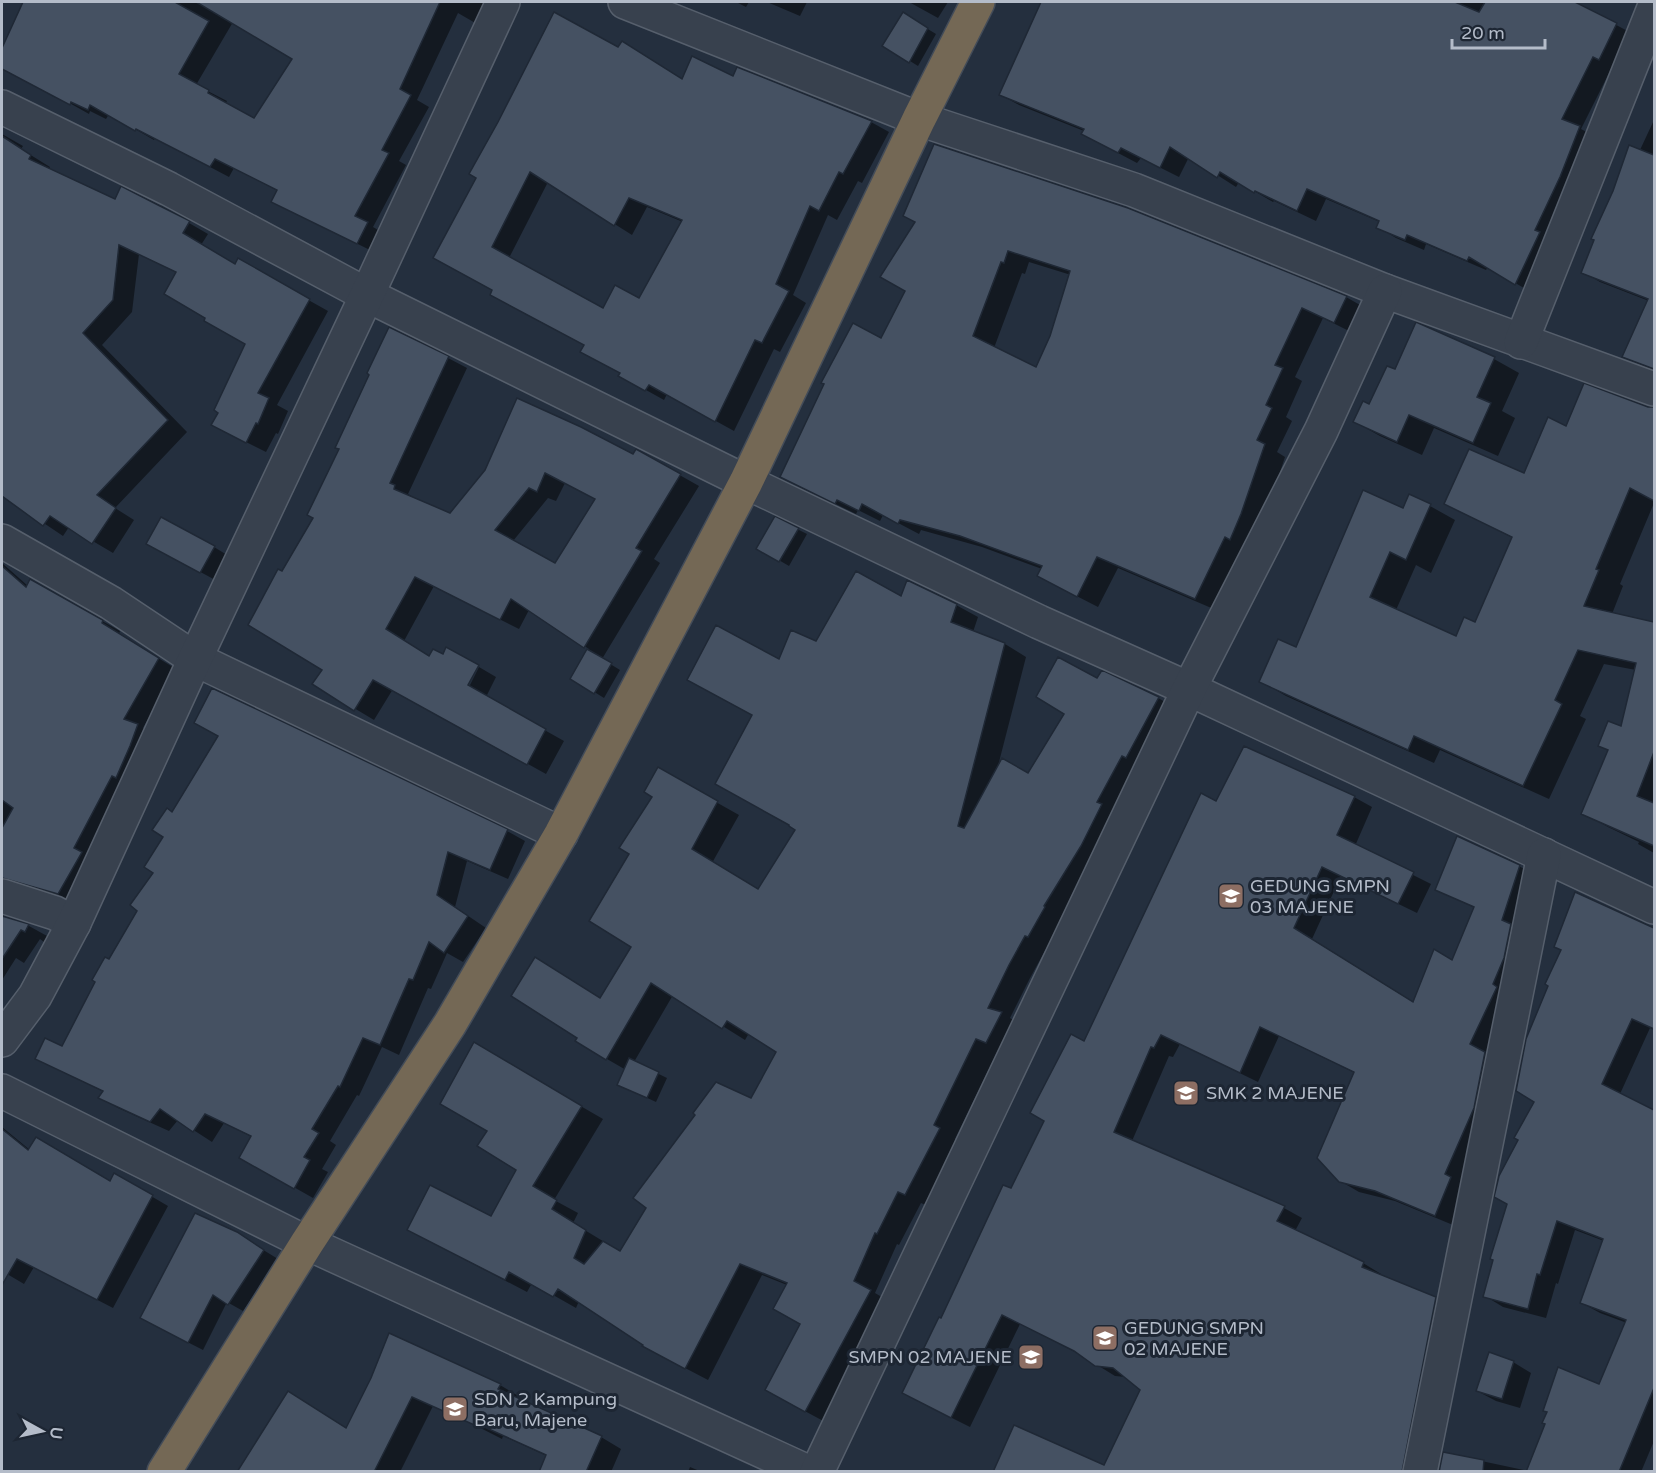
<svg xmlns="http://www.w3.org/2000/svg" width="1656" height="1473" viewBox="0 0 1656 1473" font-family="'Varela Round',sans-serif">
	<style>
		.shadow { fill: #0007; fill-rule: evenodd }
		.building { fill: #455162; stroke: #1f2835; stroke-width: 1.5; fill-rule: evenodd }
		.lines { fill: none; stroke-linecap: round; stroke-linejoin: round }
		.minor-casing { stroke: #565f6c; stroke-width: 36 }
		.highway-casing { stroke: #434c59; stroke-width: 36 }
		.minor { stroke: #38414e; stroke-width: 33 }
		.highway { stroke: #746855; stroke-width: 33 }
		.labels { text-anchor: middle; stroke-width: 6; stroke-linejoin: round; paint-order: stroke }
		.poi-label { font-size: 18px; fill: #b4bcc9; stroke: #1d2633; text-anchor: start }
	</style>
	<rect width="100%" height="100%" fill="#242f3e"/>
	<g class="shadow">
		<path d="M25 2H491L477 24 458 13 417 100 429 107 399 161 406 165 373 227 385 234 376 253 291 211 278 191 234 168 229 177 155 138 154 140 109 114 106 119 90 111 89 114 57 96 56 98 2 68V50ZM233 22 294 59 255 120 225 104 227 101 196 85Z"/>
		<path d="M736 2H749L746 7Z"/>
		<path d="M767 2H807L800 16Z"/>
		<path d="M909 2H948L938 18Z"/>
		<path d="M1041 2H1323L1358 17 1369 2H1555L1575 9 1577 4 1635 35 1618 70 1612 67 1581 129 1598 138 1534 294 1488 267 1486 270 1426 244 1424 250 1396 238 1378 227 1380 222 1326 199 1316 221 1274 201 1273 202 1239 182 1236 187 1189 157 1179 177 1141 158 1137 163 1101 144 1084 131 1019 105 1001 95Z"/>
		<path d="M903 14 936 34 918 66 910 61Z"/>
		<path d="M618 49 683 80 734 79 871 122 889 132 862 183 858 181 837 220 828 215 793 295 806 303 780 352 774 349 734 431 667 394 664 400 646 390 620 375 622 373 585 345 452 267ZM548 182 632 235 647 207 683 222 639 300 603 310 509 258Z"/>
		<path d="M1654 120V371L1624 357 1649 301 1600 282 1583 272Z"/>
		<path d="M2 134 23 146 21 149 50 167 49 170 116 201 189 223 208 234 201 245 236 266 239 261 328 311 277 405 288 411 278 434 276 433 266 452 232 435 220 412 247 343 207 317 178 273 139 254 132 312 102 345 187 432 115 508 134 520 113 553 69 527 63 536 2 495Z"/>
		<path d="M917 222 1346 297 1367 309 1355 334 1323 318 1295 377 1302 381 1286 417 1292 421 1277 452 1285 457 1262 526 1216 610 1118 568 1098 607 1059 587 1042 569 982 547 921 530 919 534 883 515 880 521 858 510 856 514 781 477 882 340 907 290ZM1029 262 1071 275 1051 337 1037 369 994 348 1022 273 1025 274Z"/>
		<path d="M448 358 467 368 408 494 413 497 451 515 486 471 634 456 637 451 699 486 654 559 660 563 602 659 620 670 604 698 572 678 589 649 529 610 519 629 434 586 404 641 466 693 479 667 496 677 486 697 564 741 546 774 393 689 374 720 314 684 324 669 282 573ZM565 483 596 499 556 565 513 541 548 498 556 501Z"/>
		<path d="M1494 359 1519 373 1502 411 1515 418 1498 456 1434 428 1422 455 1380 436 1355 422 1370 406Z"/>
		<path d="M1647 408 1654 409V503L1620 584 1623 586 1612 614 1654 623V853L1638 844 1639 842 1608 827 1583 813 1622 728 1636 670 1604 664 1580 716 1586 719 1549 799 1440 750 1434 763 1286 696 1261 681 1296 649 1403 510 1430 506 1455 520 1431 573 1416 565 1396 610 1457 639 1476 624 1513 538 1446 503 1524 475 1567 428Z"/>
		<path d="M775 518 807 534 789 566 758 548Z"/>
		<path d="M214 547 232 558 219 582 167 554Z"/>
		<path d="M2 563 28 586 31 581 120 631 119 634 176 669 143 728 156 736 77 904 2 911Z"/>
		<path d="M902 599 956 605 978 617 973 632 1005 644 1026 657 998 766 1029 775 1097 680 1158 698 1180 710 1050 948 1047 947 1030 978 1010 1018 1023 1026 1008 1055 998 1050 955 1139 961 1142 928 1206 921 1203 899 1245 897 1244 875 1293 892 1303 827 1423 788 1402 802 1324 787 1285 762 1275 708 1380 666 1358 579 1301 576 1308 532 1283 527 1292 431 1242 491 1218 518 1170 489 1130 475 1045 603 1119 554 1200 578 1213 573 1223 621 1252 752 1100 778 1051 749 1033 745 1040 673 995 634 1062 667 1078 656 1102 628 1089 626 1070 607 1059 601 999 633 946 631 854 655 796 659 770 739 815 712 863 759 891 797 830 754 715 779 661Z"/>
		<path d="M1354 797 1372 807 1355 846 1431 884 1417 913 1341 876 1312 939 1414 1003 1453 962 1475 908 1436 889 1519 866 1537 877 1453 1225 1395 1201 1359 1192 1340 1181 1355 1073 1279 1036 1258 1082 1180 1044 1173 1057 1169 1056 1132 1141 1284 1208 1302 1218 1295 1231 1363 1263 1381 1274 1380 1276 1435 1299 1454 1309 1421 1472H995L1105 1467 1141 1390 1126 1377 1115 1376 1081 1355 1020 1324 970 1427 922 1403 942 1320 1012 1190 1085 1043 1217 803Z"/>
		<path d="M173 813 507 831 525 841 508 879 467 861 455 907 486 928 463 962 447 953 431 989 428 988 399 1055 382 1047 359 1096 357 1095 330 1141 336 1145 322 1169 328 1172 313 1198 241 1157 252 1137 224 1123 212 1142 178 1120 169 1131 118 1108 100 1098 104 1092 37 1059 63 1048 139 910 155 872Z"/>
		<path d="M1576 894 1654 929V1030L1650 1028 1620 1094 1654 1112V1441L1641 1472H1441L1444 1453 1528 1471 1600 1386 1627 1323 1600 1313 1582 1303 1604 1241 1575 1230 1558 1284 1556 1283 1546 1318 1503 1307 1485 1296 1509 1203 1520 1139 1535 1101 1563 951Z"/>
		<path d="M2 911 5 918 29 926 47 936 44 942 40 939 24 963 16 958 2 980Z"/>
		<path d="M2 1127 30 1150 111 1183 115 1175 168 1206 113 1308 34 1267 24 1284 2 1271Z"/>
		<path d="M236 1233 278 1259 243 1311 227 1302 203 1350 156 1326Z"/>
		<path d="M1513 1362 1531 1373 1520 1408 1496 1401 1477 1391Z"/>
		<path d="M453 1366 400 1472H339L378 1382Z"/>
		<path d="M500 1385 520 1397 519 1400 601 1437 621 1449 611 1472H540L547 1456 503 1436 502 1439 455 1415Z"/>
		<path d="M690 1467 702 1472H688Z"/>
	</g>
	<g class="building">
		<path d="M23 2H175L209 21 179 74 209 90 208 93 254 118 292 59 196 2H440L400 89 411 95 382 150 389 153 355 216 368 222 357 244 271 202 277 190 215 159 210 167 136 129 135 131 90 105 88 110 71 102 70 105 2 69V48Z"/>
		<path d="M1041 2H1455L1479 12 1485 2H1575L1617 23 1599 60 1593 57 1562 119 1580 126 1560 177 1535 230 1540 232 1515 285 1469 257 1467 261 1407 235 1405 240 1376 228 1379 221 1307 189 1297 211 1255 191 1254 193 1220 172 1217 178 1170 147 1160 168 1121 148 1118 153 1081 134 1084 129 999 95Z"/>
		<path d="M554 12 618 47 622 41 682 79 692 56 733 76 737 67 872 121 843 174 839 172 819 211 810 206 776 284 789 291 762 343 755 340 715 422 649 385 645 391 618 376 620 373 580 352 584 345 490 295 492 290 433 258 476 178 469 174 498 122ZM530 172 614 226 629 198 682 220 639 298 615 285 603 308 492 247Z"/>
		<path d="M903 12 928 28 909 63 882 46Z"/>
		<path d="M2 136 31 155 29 159 115 199 121 186 160 206 190 221 183 233 235 264 238 258 310 299 258 393 269 398 258 424 256 423 246 443 211 425 218 413 214 410 245 344 204 321 205 318 164 294 176 272 119 245 113 300 83 333 168 420 97 495 116 508 92 544 50 516 43 526 2 496Z"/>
		<path d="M934 144 1128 208 1347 296 1334 323 1302 308 1275 365 1283 368 1266 405 1272 408 1257 440 1265 444 1241 514 1230 540 1225 537 1195 599 1097 557 1077 597 1037 576 1042 566 960 536 900 520 898 524 862 504 859 511 837 500 835 504 780 477 824 384 821 383 853 323 881 338 905 291 880 277 915 222 903 216ZM1008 251 1070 271 1050 336 1036 367 973 336 1001 262 1004 263Z"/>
		<path d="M1629 145 1654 155V369L1622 357 1648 299 1581 273 1594 240 1591 239 1613 191Z"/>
		<path d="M1416 322 1495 357 1477 397 1491 403 1473 443 1409 415 1397 442 1353 422 1363 401 1369 404 1387 366 1395 369Z"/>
		<path d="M389 327 449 356 390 483 395 485 394 489 450 513 485 470 517 398 581 427 633 454 636 449 681 474 636 548 642 551 584 648 511 599 500 620 415 577 386 629 429 656 433 649 443 654 446 647 479 665 468 685 546 729 527 765 373 680 354 711 312 684 322 670 248 625 278 569 282 571 313 518 307 515 339 449 335 448 369 375 367 373ZM545 473 595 499 555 563 495 530 529 488 537 492Z"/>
		<path d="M1584 383 1648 407H1654V501L1630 488 1596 569 1599 570 1584 606 1654 622V752L1637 796 1654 803V846L1581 814 1608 750 1598 746 1608 721 1621 726 1636 663 1578 650 1555 700 1562 704 1523 786 1414 736 1408 750 1259 682 1278 639 1296 647 1363 490 1403 508 1409 494 1431 504 1406 560 1390 552 1370 597 1456 636 1464 617 1475 622 1512 537 1444 504 1469 449 1524 473 1548 417 1566 426Z"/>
		<path d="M775 516 799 528 779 562 756 549Z"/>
		<path d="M161 517 215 546 200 573 146 544Z"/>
		<path d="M2 566 26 587 30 579 101 619 103 620 102 623 159 658 124 719 138 724 130 746 116 778 112 776 74 848 82 852 58 894 2 878V828L13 808 2 800Z"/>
		<path d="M856 571 901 596 907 580 957 604 951 622 1005 643 958 826 964 828 1002 758 1028 773 1064 714 1036 697 1058 657 1097 678 1102 670 1159 697 1126 758 1122 756 1097 802 1102 804 1081 846 1044 906 1045 907 1028 937 1025 936 1009 965 988 1008 1002 1012 986 1043 976 1039 934 1125 940 1128 905 1195 898 1192 877 1234 875 1233 854 1281 871 1290 805 1412 765 1390 800 1324 773 1309 787 1283 740 1264 685 1369 642 1346 643 1345 558 1289 553 1297 509 1272 505 1280 407 1230 430 1185 491 1216 516 1170 477 1146 487 1131 440 1104 474 1042 582 1106 533 1186 557 1200 552 1209 586 1230 574 1258 584 1264 603 1241 620 1251 646 1208 633 1198 695 1115 693 1113 716 1082 751 1098 776 1052 727 1021 722 1029 651 983 606 1060 575 1041 577 1038 511 996 535 957 600 998 631 947 589 921 629 854 619 848 652 797 644 792 658 767 718 801 692 849 758 889 795 830 789 826V825L715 784 752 715 687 680 716 625 779 659 791 630 816 641Z"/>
		<path d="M587 649 612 663 594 694 570 679Z"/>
		<path d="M212 688 508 829 490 870 448 852 437 895 468 916 444 953 429 942 413 980 409 979 380 1045 363 1038 340 1087 338 1086 312 1129 319 1133 304 1157 310 1160 294 1189 239 1158 251 1136 205 1114 193 1132 160 1109 150 1122 98 1098 103 1091 35 1059 45 1038 62 1046 95 982 92 980 105 957 109 959 137 911 130 905 153 873 144 867 163 837 152 830 167 808 172 812 218 736 194 723Z"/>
		<path d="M1244 746 1355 796 1337 835 1414 872 1398 904 1322 867 1294 928 1413 1002 1434 949 1452 960 1474 907 1435 890 1457 836 1520 865 1502 920 1511 924 1504 958 1493 984 1497 987 1470 1044 1485 1052 1474 1108 1445 1174 1451 1177 1435 1216 1375 1191 1339 1182 1317 1158 1354 1072 1260 1027 1240 1073 1161 1035 1154 1048 1151 1047 1114 1132 1285 1206 1277 1221 1364 1262 1362 1267 1436 1297 1402 1472H993L1014 1425 1104 1465 1140 1390 1113 1368 1095 1366 1074 1351 1002 1315 951 1418 902 1393 939 1317 941 1318 1003 1185 1011 1188 1044 1121 1030 1113 1071 1034 1084 1041 1201 793 1216 801Z"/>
		<path d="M1575 892 1654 928V1029L1632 1019 1602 1084 1654 1110V1388L1619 1472H1526L1545 1424 1542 1423 1547 1412 1543 1411 1558 1367 1599 1384 1626 1320 1580 1303 1603 1239 1557 1221 1540 1275 1537 1274 1528 1309 1483 1297 1493 1260 1490 1259 1507 1204 1494 1197 1499 1176 1518 1140 1514 1138 1534 1102 1516 1091 1526 1039 1548 986 1545 984 1561 950 1554 947Z"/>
		<path d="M2 916 29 924 25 932 21 930 2 959Z"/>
		<path d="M629 1058 659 1072 647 1098 617 1085Z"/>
		<path d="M2 1129 28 1150 36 1137 110 1181 114 1173 153 1195 97 1300 17 1259 2 1285Z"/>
		<path d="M195 1213 237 1232 264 1250 228 1305 213 1295 188 1343 140 1318Z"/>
		<path d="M389 1333 501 1384 498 1389 602 1436 586 1472H539L546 1455 482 1426 481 1428 412 1397 374 1472H237L288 1391 346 1428 371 1378Z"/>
		<path d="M1489 1352 1514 1361 1502 1399 1476 1391Z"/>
		<path d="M1443 1452 1484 1460 1483 1472H1439Z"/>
	</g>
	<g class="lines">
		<defs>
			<g id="minor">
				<path d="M625 2 919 119 1134 190 1385 291 1654 389"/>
				<path d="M2 107 169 189 367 295 746 482 1039 622 1189 689 1654 907"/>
				<path d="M1521 342 1654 8"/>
				<path d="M2 541 111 603 195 659 561 834"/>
				<path d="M2 896 55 913 74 923"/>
				<path d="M2 1040 35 996 74 923 195 659 367 295 503 2"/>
				<path d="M2 1091 307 1243 808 1472"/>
				<path d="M817 1472 1189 689 1321 431 1385 291"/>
				<path d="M1420 1472 1544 855"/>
			</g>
			<path id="highway" d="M164 1472 307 1243 450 1024 561 834 746 482 919 119 978 2"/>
		</defs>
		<use href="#minor" class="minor-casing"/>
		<use href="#highway" class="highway-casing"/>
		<use href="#minor" class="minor"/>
		<use href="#highway" class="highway"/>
	</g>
	<defs>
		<symbol id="school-square" viewBox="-11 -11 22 22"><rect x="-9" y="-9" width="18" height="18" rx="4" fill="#8d6e63" stroke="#1d2633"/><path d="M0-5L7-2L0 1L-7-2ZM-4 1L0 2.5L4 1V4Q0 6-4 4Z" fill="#fff"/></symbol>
	</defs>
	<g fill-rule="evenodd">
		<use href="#school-square" x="1216" y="881" width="30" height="30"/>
		<use href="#school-square" x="1171" y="1078" width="30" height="30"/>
		<use href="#school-square" x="1090" y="1323" width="30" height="30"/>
		<use href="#school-square" x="1016" y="1342" width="30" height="30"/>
		<use href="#school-square" x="440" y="1394" width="30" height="30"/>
	</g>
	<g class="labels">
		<g class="poi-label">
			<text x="1250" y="892">GEDUNG SMPN<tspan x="1250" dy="21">03 MAJENE</tspan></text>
			<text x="1206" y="1099">SMK 2 MAJENE</text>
			<text x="1124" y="1334">GEDUNG SMPN<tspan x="1124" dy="21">02 MAJENE</tspan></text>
			<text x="1012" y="1363" text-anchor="end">SMPN 02 MAJENE</text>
			<text x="474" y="1405">SDN 2 Kampung<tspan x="474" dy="21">Baru, Majene</tspan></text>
		</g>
	</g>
	<rect width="1656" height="1473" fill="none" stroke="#b4bcc9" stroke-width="6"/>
	<g transform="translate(42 1431) rotate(98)" stroke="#1d2633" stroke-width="4.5" paint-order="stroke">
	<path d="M0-4.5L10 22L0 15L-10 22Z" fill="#b4bcc9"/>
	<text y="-9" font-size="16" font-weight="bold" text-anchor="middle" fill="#b4bcc9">U</text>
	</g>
	<path d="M1452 39v9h93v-9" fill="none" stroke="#b4bcc9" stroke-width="3"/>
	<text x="1461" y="39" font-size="18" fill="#b4bcc9" stroke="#1d2633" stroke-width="4.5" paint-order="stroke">20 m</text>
</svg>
